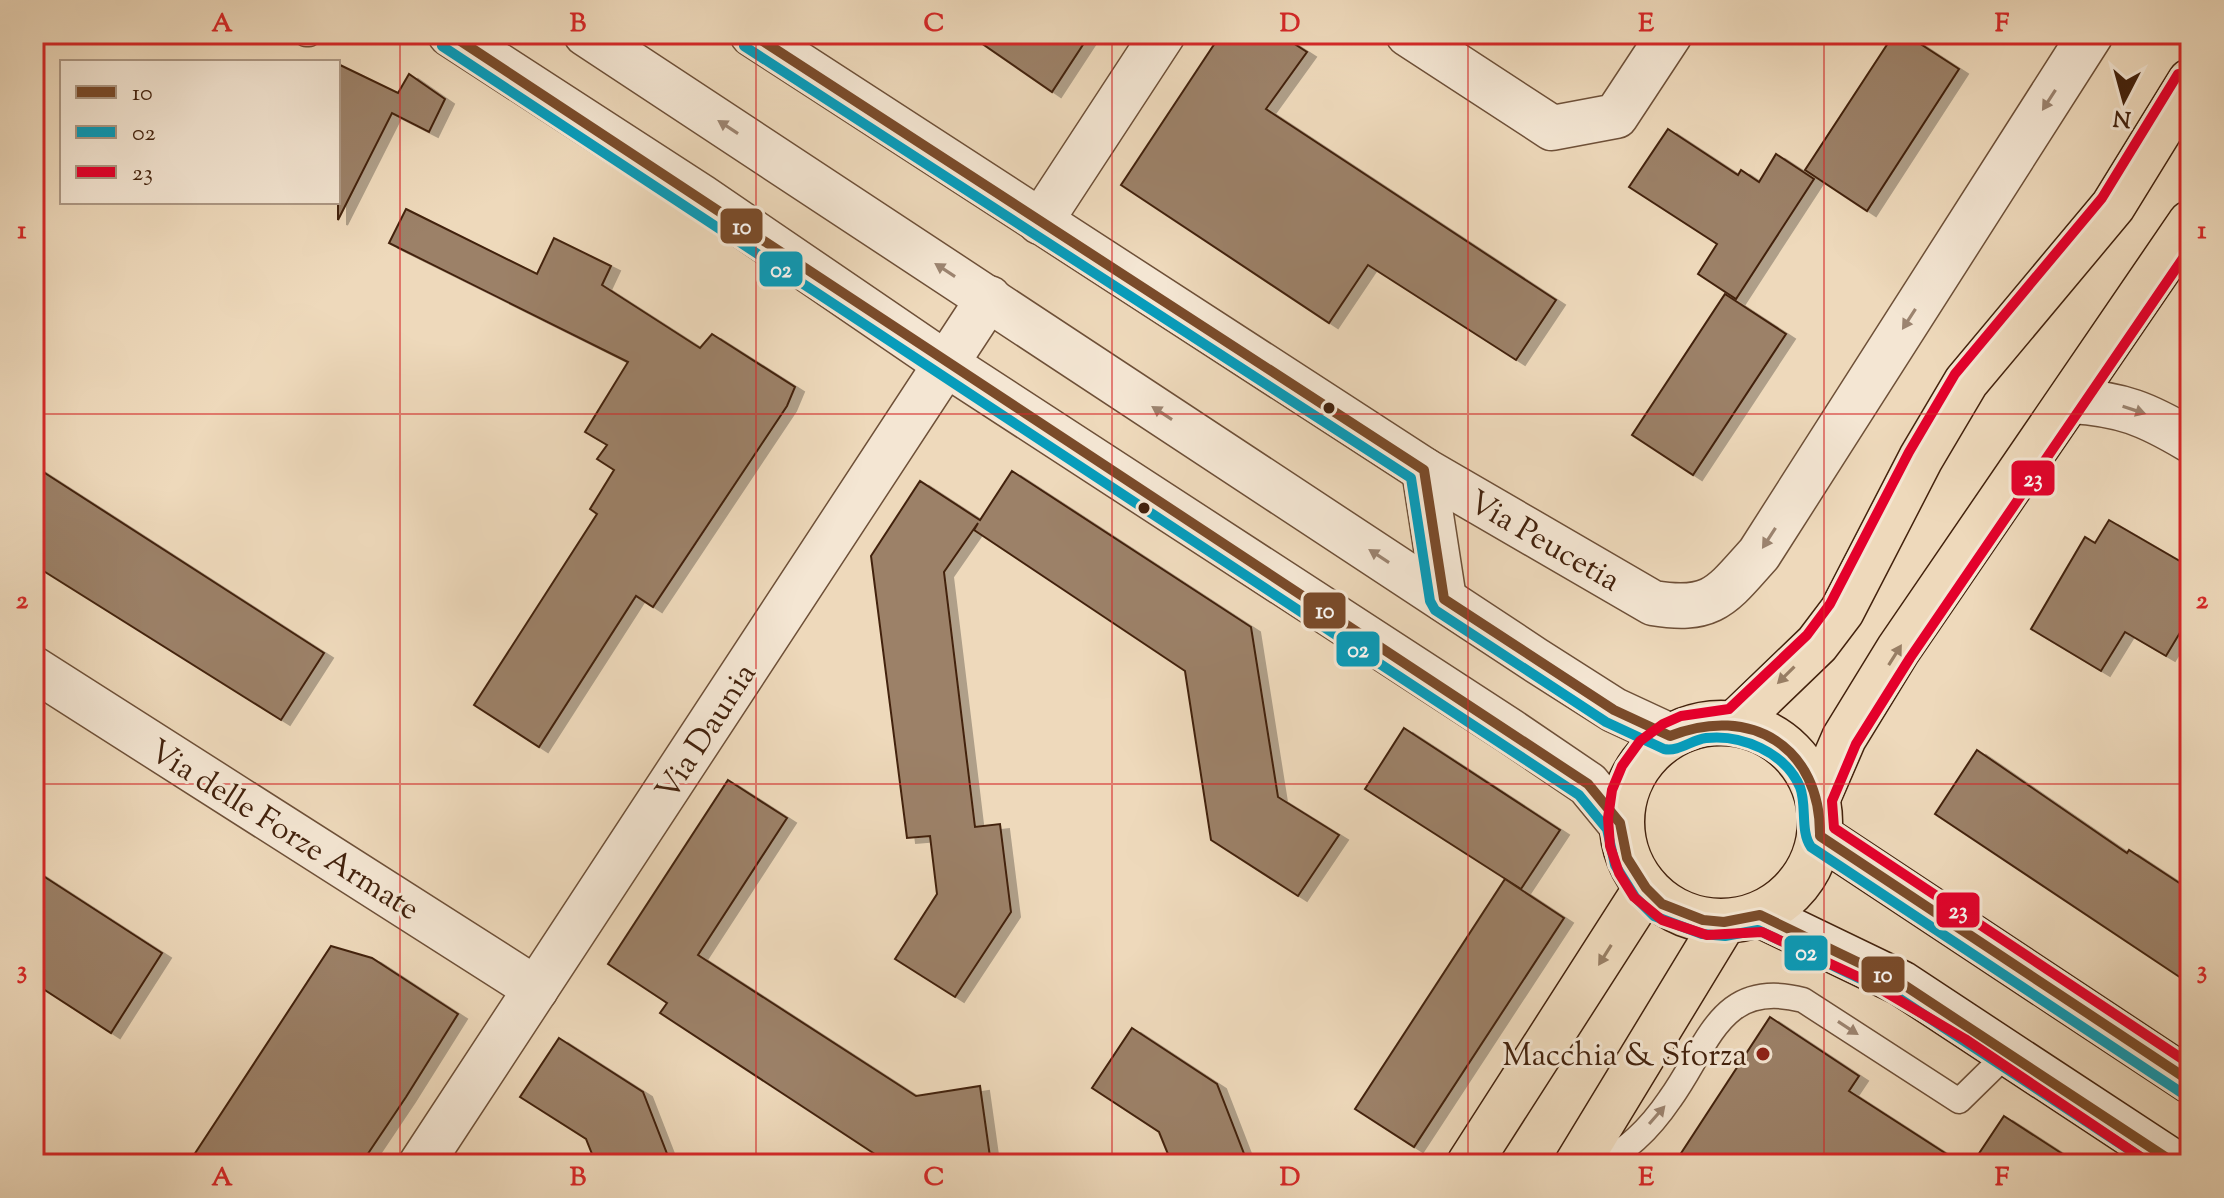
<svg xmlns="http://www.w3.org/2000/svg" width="2224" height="1198" viewBox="0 0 2224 1198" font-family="'Sorts Mill Goudy',serif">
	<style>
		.building { fill: #9c8167; stroke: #43220d; stroke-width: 2; filter: url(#shadow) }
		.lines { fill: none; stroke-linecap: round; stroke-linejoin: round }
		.lane-casing { stroke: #6e5038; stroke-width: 27 }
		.street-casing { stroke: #6e5038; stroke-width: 47 }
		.secondary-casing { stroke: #43220d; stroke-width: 47 }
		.primary-casing { stroke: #43220d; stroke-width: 47 }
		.lane { stroke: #f4e6d3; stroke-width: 24 }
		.street { stroke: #f4e6d3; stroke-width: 44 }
		.secondary { stroke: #f4e6d3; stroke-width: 44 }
		.primary { stroke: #eed9bb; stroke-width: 44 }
		.bus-1-casing { stroke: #f4e6d3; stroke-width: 16 }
		.bus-2-casing { stroke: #f4e6d3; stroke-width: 16 }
		.bus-3-casing { stroke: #f4e6d3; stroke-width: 16 }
		.bus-1 { stroke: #7a4b2a; stroke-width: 10 }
		.bus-2 { stroke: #079cbb; stroke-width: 10 }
		.bus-3 { stroke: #e4002b; stroke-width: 10 }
		.oneway { fill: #9c8470 }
		.oneway2 { fill: #987e64 }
		.grid { fill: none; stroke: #d62828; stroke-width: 2; stroke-opacity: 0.55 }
		.bus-dot { fill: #43220d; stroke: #f4e6d3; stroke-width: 3 }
		.poi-dot { fill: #8f2418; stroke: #f4e6d3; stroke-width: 3 }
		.labels { text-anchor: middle; stroke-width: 6; stroke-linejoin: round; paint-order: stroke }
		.street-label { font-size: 32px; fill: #43220d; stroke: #f4e6d3 }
		.poi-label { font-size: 32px; fill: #43220d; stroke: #f4e6d3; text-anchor: end }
		.line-badge { stroke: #f4e6d3; stroke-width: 3 }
		.badge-label { font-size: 22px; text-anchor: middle; font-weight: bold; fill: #fff }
		.neatline { fill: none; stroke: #d62828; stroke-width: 3 }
		.grid-label { font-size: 26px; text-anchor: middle; font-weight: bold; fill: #d62828 }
	</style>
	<defs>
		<filter id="shadow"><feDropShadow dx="9" dy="5" stdDeviation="0" flood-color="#0004"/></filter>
	</defs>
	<rect width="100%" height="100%" fill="#eed9bb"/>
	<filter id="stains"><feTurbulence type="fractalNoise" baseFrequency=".0025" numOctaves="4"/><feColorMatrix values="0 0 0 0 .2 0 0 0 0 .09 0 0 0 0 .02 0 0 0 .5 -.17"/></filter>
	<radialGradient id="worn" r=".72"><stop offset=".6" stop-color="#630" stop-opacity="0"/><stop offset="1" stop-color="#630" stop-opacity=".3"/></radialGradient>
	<g class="building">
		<path d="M968 34H1090L1052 92Z"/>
		<path d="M1221 34H1279L1307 52 1266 109 1556 300 1516 360 1368 265 1329 323 1121 185Z"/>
		<path d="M1894 34H1905L1959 69 1867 211 1805 170Z"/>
		<path d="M338 64 398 93 409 74 445 99 429 132 392 113 338 220Z"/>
		<path d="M1668 129 1738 175 1741 170 1759 182 1776 154 1814 179 1736 299 1698 274 1717 244 1629 187Z"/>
		<path d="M406 209 537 274 554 238 611 266 602 285 700 348 712 334 795 387 787 406 653 607 636 596 539 747 474 705 597 514 590 509 614 470 597 459 607 445 585 432 628 362 389 243Z"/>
		<path d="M1725 294 1786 334 1693 475 1632 435Z"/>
		<path d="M34 466 324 653 281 720 34 565Z"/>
		<path d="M1012 471 1251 627 1278 797 1339 835 1298 896 1211 840 1185 671 974 530 978 523 944 572 975 827 1000 824 1011 912 955 997 895 959 937 894 930 836 907 838 871 556 920 481 980 520Z"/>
		<path d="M2109 520 2190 567V616L2166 656 2125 632 2101 671 2031 629 2085 537 2095 543Z"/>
		<path d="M1404 728 1560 830 1521 889 1365 789Z"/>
		<path d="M1977 750 2127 853 2129 850 2190 890V984L1935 814Z"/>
		<path d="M728 780 787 818 698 955 916 1096 980 1086 990 1157 942 1164H890L660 1013 667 1003 608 964Z"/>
		<path d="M34 870 162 953 111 1033 34 983Z"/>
		<path d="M1505 879 1564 918 1414 1147 1355 1109Z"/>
		<path d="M331 946 372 958 458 1014 406 1097 361 1164H188Z"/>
		<path d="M1770 1017 1859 1076 1849 1091 1962 1164H1674Z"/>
		<path d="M1132 1028 1217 1084 1248 1164H1172L1159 1132 1092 1088Z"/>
		<path d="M559 1038 643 1092 671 1164H596L586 1139 520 1097Z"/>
		<path d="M2004 1116 2078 1164H1972Z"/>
	</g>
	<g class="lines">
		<defs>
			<g id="lane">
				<path d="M306 34H309"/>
				<path d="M1598 1164C1628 1151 1651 1127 1670 1099 1709 1045 1720 978 1803 1000L1959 1101 2009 1052"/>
			</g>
			<g id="street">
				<path d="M450 34 700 196 946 364 1510 731 1588 784 1620 823"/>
				<path d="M586 34 1534 659 1614 710 1670 736"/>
				<path d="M752 34 1424 470 1653 603C1713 613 1722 595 1759 554L2091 34"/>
				<path d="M1408 34 1552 128 1616 116 1670 34"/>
				<path d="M1040 222 1163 34"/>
				<path d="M2071 401C2122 404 2146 414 2190 440"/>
				<path d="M1424 470 1444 599"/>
				<path d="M34 669 536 989"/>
				<path d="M421 1164 989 298"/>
			</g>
			<g id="secondary">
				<path d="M1820 836 2190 1081"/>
				<path d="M1760 915 1901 983 2176 1164"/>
			</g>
			<g id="primary">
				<circle cx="1721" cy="822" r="99"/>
				<path d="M1735 723 1817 644 1842 611 1921 458 1966 382 2113 206 2190 81"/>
				<path d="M1818 798 1844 738 1898 650 2190 223"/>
				<path d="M1469 1164 1646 888"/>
				<path d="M1577 1164 1724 922"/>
			</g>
		</defs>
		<use href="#lane" class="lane-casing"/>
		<use href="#street" class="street-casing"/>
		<use href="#secondary" class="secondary-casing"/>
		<use href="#primary" class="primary-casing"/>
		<use href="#lane" class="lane"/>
		<use href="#street" class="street"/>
		<use href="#secondary" class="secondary"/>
		<use href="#primary" class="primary"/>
		<defs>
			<g id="bus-1">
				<path d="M450 34 1588 784 1620 823 1627 858 1646 888 1662 904 1703 920 1724 922 1760 915 1901 983 2176 1164"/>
				<path d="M752 34 1424 470 1444 599 1614 710 1670 736C1751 704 1821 747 1820 836L2190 1081"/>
			</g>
			<g id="bus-2">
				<path d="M442 46 1579 795 1607 829 1615 865 1635 897 1654 916 1702 934 1725 936 1758 930 1894 995 2151 1164"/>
				<path d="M744 46 1411 478 1430 601 1435 610 1606 722 1664 749C1679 752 1691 740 1706 738 1741 734 1785 752 1800 787 1807 805 1800 832 1811 847L2182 1093"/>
			</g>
			<g id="bus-3">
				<path d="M2190 248 1910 658 1856 744 1832 801 1834 828 2190 1064"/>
				<path d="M2151 1164 1965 1039 1865 980 1762 932 1707 935 1662 920 1634 897 1619 873 1610 846 1608 818 1612 790 1622 766 1640 741 1663 724 1681 716 1729 709 1807 635 1830 604 1909 452 1955 374 2102 198 2178 74"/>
			</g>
		</defs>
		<use href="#bus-1" class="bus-1-casing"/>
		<use href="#bus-2" class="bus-2-casing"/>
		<use href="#bus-3" class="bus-3-casing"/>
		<use href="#bus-1" class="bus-1"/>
		<use href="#bus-2" class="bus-2"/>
		<use href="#bus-3" class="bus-3"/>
	</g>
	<defs><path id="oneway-solid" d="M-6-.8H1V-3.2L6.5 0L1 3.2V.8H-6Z" transform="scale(2)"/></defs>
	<g class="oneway">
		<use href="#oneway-solid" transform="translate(2049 100) rotate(123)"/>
		<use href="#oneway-solid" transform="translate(728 127) rotate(-147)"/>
		<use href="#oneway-solid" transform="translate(945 270) rotate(-147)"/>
		<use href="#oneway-solid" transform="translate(1909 319) rotate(123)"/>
		<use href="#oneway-solid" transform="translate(2134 410) rotate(18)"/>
		<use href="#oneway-solid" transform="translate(1162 413) rotate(-147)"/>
		<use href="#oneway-solid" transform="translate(1769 538) rotate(123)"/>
		<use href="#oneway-solid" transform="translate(1379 556) rotate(-147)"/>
		<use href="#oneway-solid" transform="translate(1848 1028) rotate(33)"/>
		<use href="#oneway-solid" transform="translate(1657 1115) rotate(-49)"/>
	</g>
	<g class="oneway2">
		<use href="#oneway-solid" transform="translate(1895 655) rotate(-58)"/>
		<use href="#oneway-solid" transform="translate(1786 675) rotate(135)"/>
		<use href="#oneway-solid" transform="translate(1605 955) rotate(122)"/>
	</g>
	<path class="grid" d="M400 34V1164M756 34V1164M1112 34V1164M1468 34V1164M1824 34V1164M34 414H2190M34 784H2190"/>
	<g class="bus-dot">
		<circle cx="1329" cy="408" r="7"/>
		<circle cx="1144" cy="508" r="7"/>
	</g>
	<circle class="poi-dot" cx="1763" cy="1054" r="8"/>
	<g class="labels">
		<g class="street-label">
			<text transform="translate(1545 540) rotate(30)" y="11">Via Peucetia</text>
			<text transform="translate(705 731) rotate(-57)" y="11">Via Daunia</text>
			<text transform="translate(285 829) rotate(32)" y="11">Via delle Forze Armate</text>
		</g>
		<g class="poi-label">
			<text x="1747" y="1065">Macchia &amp; Sforza</text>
		</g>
	</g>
	<g class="line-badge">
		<rect x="719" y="207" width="45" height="38" rx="8" fill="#7a4b2a"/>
		<rect x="758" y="250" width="46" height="38" rx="8" fill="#079cbb"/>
		<rect x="2010" y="459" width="46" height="38" rx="8" fill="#e4002b"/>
		<rect x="1302" y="591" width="45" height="39" rx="8" fill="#7a4b2a"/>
		<rect x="1335" y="630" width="46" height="38" rx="8" fill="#079cbb"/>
		<rect x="1935" y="891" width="46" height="38" rx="8" fill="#e4002b"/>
		<rect x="1783" y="934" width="46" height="38" rx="8" fill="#079cbb"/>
		<rect x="1860" y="955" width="46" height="39" rx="8" fill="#7a4b2a"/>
	</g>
	<g class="badge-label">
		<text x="742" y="234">10</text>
		<text x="781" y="277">02</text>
		<text x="2033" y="486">23</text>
		<text x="1325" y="618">10</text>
		<text x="1358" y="657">02</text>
		<text x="1958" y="918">23</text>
		<text x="1806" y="960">02</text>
		<text x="1883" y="982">10</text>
	</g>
	<rect width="2224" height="1198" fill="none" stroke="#eed9bb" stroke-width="88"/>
	<rect x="60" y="60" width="280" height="144" fill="#f4e6d3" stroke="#ad9884" stroke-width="2"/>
	<rect x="76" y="86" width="40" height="12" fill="#7a4b2a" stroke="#ad9884" stroke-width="2"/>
	<text x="132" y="100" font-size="24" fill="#43220d">10</text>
	<rect x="76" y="126" width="40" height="12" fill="#079cbb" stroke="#ad9884" stroke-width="2"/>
	<text x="132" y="140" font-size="24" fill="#43220d">02</text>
	<rect x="76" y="166" width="40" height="12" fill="#e4002b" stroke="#ad9884" stroke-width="2"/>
	<text x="132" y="180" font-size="24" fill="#43220d">23</text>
	<g transform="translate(2124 100) rotate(186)" stroke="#f4e6d3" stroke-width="6" paint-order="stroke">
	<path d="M0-6L14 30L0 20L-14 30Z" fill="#43220d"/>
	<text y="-12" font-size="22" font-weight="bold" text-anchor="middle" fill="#43220d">N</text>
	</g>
	<rect x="44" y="44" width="2136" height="1110" class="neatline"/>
	<g class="grid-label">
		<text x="222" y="31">A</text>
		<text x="578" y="31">B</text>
		<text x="934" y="31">C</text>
		<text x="1290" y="31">D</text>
		<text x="1646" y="31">E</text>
		<text x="2002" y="31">F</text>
		<text x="22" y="238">1</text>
		<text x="2202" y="238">1</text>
		<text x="22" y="608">2</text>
		<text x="2202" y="608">2</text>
		<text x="22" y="978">3</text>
		<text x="2202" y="978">3</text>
		<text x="222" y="1185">A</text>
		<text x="578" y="1185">B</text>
		<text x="934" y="1185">C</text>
		<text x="1290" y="1185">D</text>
		<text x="1646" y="1185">E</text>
		<text x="2002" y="1185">F</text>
	</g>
	<rect width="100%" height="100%" filter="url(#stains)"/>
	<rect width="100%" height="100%" fill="url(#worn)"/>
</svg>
